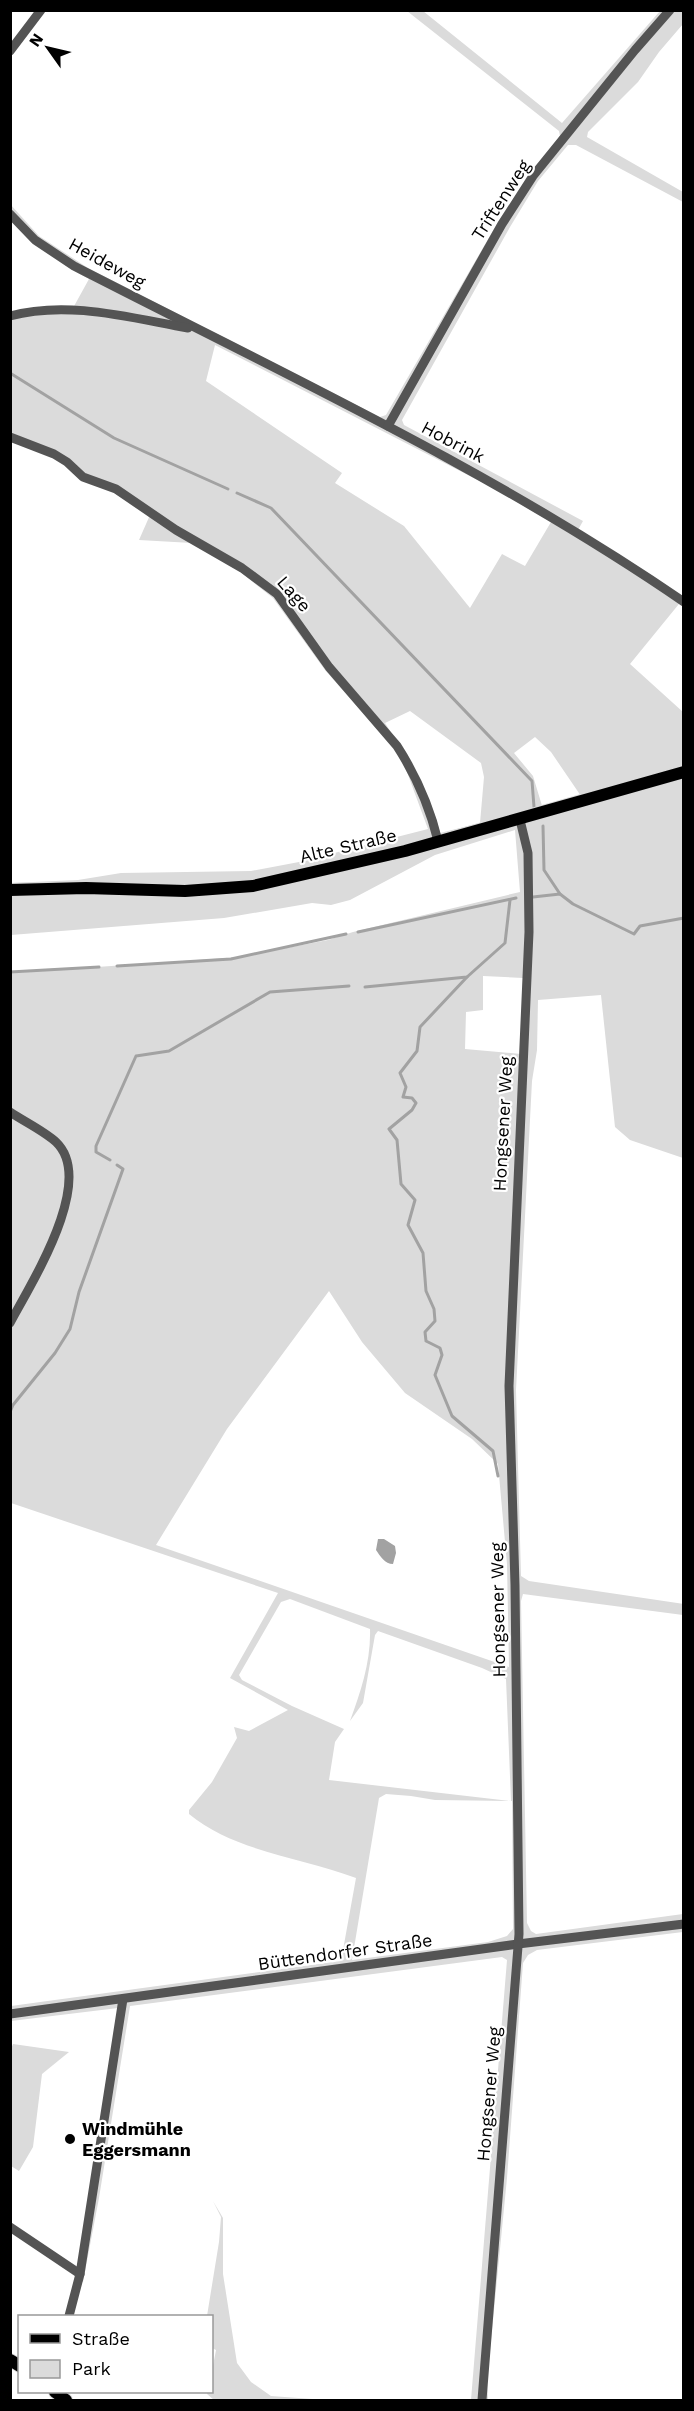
<svg xmlns="http://www.w3.org/2000/svg" width="694" height="2411" viewBox="0 0 694 2411" font-family="'Work Sans',sans-serif">
	<style>
		.green { fill: #dbdbdb; fill-rule: evenodd }
		.water { fill: #a2a2a2 }
		.lines { fill: none; stroke-linecap: round; stroke-linejoin: round }
		.stream { stroke: #a2a2a2; stroke-width: 3 }
		.major-casing { stroke: #dbdbdb; stroke-width: 14 }
		.minor { stroke: #545454; stroke-width: 9 }
		.major { stroke: #000; stroke-width: 12 }
		.poi-dot { fill: #000; stroke: #fff; stroke-width: 2 }
		.labels { text-anchor: middle; stroke-width: 4.5; stroke-linejoin: round; paint-order: stroke }
		.street-label { font-size: 18px; fill: #000; stroke: #fff }
		.poi-label { font-size: 18px; font-weight: bold; fill: #000; stroke: #fff; text-anchor: start }
	</style>
	<rect width="100%" height="100%" fill="#fff"/>
	<g class="green">
		<path d="M407 11H423L562 123 660 11H683V24L659 52 638 82 588 132 587 137 683 192V202L576 145H568L538 181 510 227 402 420 404 425 583 521 578 530 683 599 630 664 683 712V1158L630 1140 615 1127 601 995 538 1000 537 1050 532 1081 516 1390 521 1576 529 1581 684 1604 683 1615 523 1594 521 1601 527 1923 531 1931 536 1934 683 1914V1932L537 1950 528 1955 523 1963 507 2178 487 2381 488 2400H471L507 1960 502 1957 130 2006 99 2198 83 2282 76 2278 118 2008 11 2021V2006L341 1961 356 1878C301 1857 235 1852 189 1814V1810L212 1782 237 1738 234 1727 249 1731 288 1710 230 1678 278 1593 11 1503V973L240 957 328 940 353 932 520 892 515 830 435 855 350 900 331 905 312 903 224 918 11 935V883L78 880 121 873 251 871 299 862 428 829 404 764 393 747 325 670 273 598 239 571 192 543 139 540 150 515 65 463 11 439V313L73 308 89 279C58 263 34 243 11 218L10 204 39 236 88 268 380 417 386 415 498 222 560 136 559 131ZM215 345 497 490 551 522 525 566 502 554 470 608 404 526 335 483 342 473 206 381ZM410 711 481 763 484 777 480 823 440 833C431 793 407 757 385 723ZM535 737 551 752 583 799 543 809 533 776 514 753ZM483 976 523 978 521 1054 465 1049 466 1012 483 1010ZM329 1291 362 1342 405 1393 472 1439 498 1464 507 1564 509 1667 156 1545 227 1429ZM290 1599 370 1629C371 1661 361 1691 350 1721L363 1703 375 1635 378 1631 482 1668 506 1679 511 1801 329 1780 335 1742 344 1729 292 1706 242 1680 239 1675 281 1602ZM386 1794 411 1796 435 1800 512 1801 513 1929 507 1936 488 1942 352 1960 379 1798Z"/>
		<path d="M13 2044 69 2052 42 2074 33 2147 19 2171 11 2166 10 2051Z"/>
		<path d="M213 2201 223 2218V2274L237 2363 251 2382 271 2396 326 2400H214L207 2394V2392H212V2371L216 2350 212 2348V2316H207L219 2242 221 2217Z"/>
	</g>
	<path class="water" d="M378 1539H384L395 1546 396 1553 393 1564C385 1564 380 1556 376 1550Z"/>
	<g class="lines">
		<g class="stream">
			<path d="M10 373 114 438 228 489"/>
			<path d="M237 493 271 508 532 781 534 807"/>
			<path d="M543 826 544 870 560 894"/>
			<path d="M533 897 560 894 573 904 634 934 640 926 684 918"/>
			<path d="M358 932 516 898"/>
			<path d="M117 966 231 959 346 934"/>
			<path d="M10 972 99 967"/>
			<path d="M467 977 420 1027 417 1051 400 1073 406 1087 403 1097 412 1098 416 1103 412 1110 389 1129 397 1140 401 1184 415 1200 408 1225 423 1253 426 1291 434 1309 435 1321 425 1332 426 1341 440 1348 442 1355 435 1375 452 1416 493 1451 498 1476"/>
			<path d="M365 987 467 977 505 943 510 900"/>
			<path d="M110 1160 96 1152V1146L136 1056 169 1051 270 992 349 986"/>
			<path d="M10 1412 13 1405 55 1353 70 1329 79 1292 123 1169 117 1165"/>
		</g>
		<defs>
			<g id="major">
				<path d="M10 890 86 888 185 891 253 886 405 851 684 772"/>
				<path d="M10 2360 20 2366"/>
				<path d="M55 2392 66 2400"/>
			</g>
		</defs>
		<use href="#major" class="major-casing"/>
		<g class="minor">
			<path d="M10 51 41 10"/>
			<path d="M10 214 35 240 74 266C280 372 492 470 684 602"/>
			<path d="M10 316C68 300 131 318 188 328"/>
			<path d="M388 426 502 224 533 176 635 50 670 10"/>
			<path d="M10 437 54 454 67 462 83 477 116 489 176 530 242 568 277 594 329 667 397 746C415 774 430 808 438 841"/>
			<path d="M10 1112C25 1122 44 1131 56 1142 97 1181 30 1285 10 1323"/>
			<path d="M10 2014 518 1944 684 1924"/>
			<path d="M10 2227 80 2274"/>
			<path d="M69 2316 80 2274 123 1999"/>
			<path d="M482 2400 519 1934 515 1585 509 1386 529 932 528 853 520 820"/>
		</g>
		<use href="#major" class="major"/>
	</g>
	<circle class="poi-dot" cx="70" cy="2139" r="6"/>
	<g class="labels">
		<g class="street-label">
			<text transform="translate(501 200) rotate(-57)" y="6">Triftenweg</text>
			<text transform="translate(107 263) rotate(29)" y="6">Heideweg</text>
			<text transform="translate(453 442) rotate(28)" y="6">Hobrink</text>
			<text transform="translate(294 594) rotate(49)" y="6">Lage</text>
			<text transform="translate(348 846) rotate(-13)" y="6">Alte Straße</text>
			<text transform="translate(503 1124) rotate(-87)" y="6">Hongsener Weg</text>
			<text transform="translate(498 1610) rotate(-91)" y="6">Hongsener Weg</text>
			<text transform="translate(345 1952) rotate(-8)" y="6">Büttendorfer Straße</text>
			<text transform="translate(489 2094) rotate(-85)" y="6">Hongsener Weg</text>
		</g>
		<g class="poi-label">
			<text x="82" y="2135">Windmühle<tspan x="82" dy="21">Eggersmann</tspan></text>
		</g>
	</g>
	<rect width="694" height="2411" fill="none" stroke="#000000" stroke-width="24"/>
	<rect x="18" y="2315" width="195" height="78" fill="#ffffff" stroke="#999999" stroke-width="1.5"/>
	<rect x="30" y="2334" width="30" height="9" fill="#000000" stroke="#999999" stroke-width="1.5"/>
	<text x="72" y="2345" font-size="18" fill="#000000">Straße</text>
	<rect x="30" y="2360" width="30" height="18" fill="#dbdbdb" stroke="#999999" stroke-width="1.5"/>
	<text x="72" y="2375" font-size="18" fill="#000000">Park</text>
	<g transform="translate(48 48) rotate(304)" stroke="#ffffff" stroke-width="4.5" paint-order="stroke">
	<path d="M0-4.5L10 22L0 15L-10 22Z" fill="#000000"/>
	<text y="-9" font-size="16" font-weight="bold" text-anchor="middle" fill="#000000">N</text>
	</g>
</svg>
